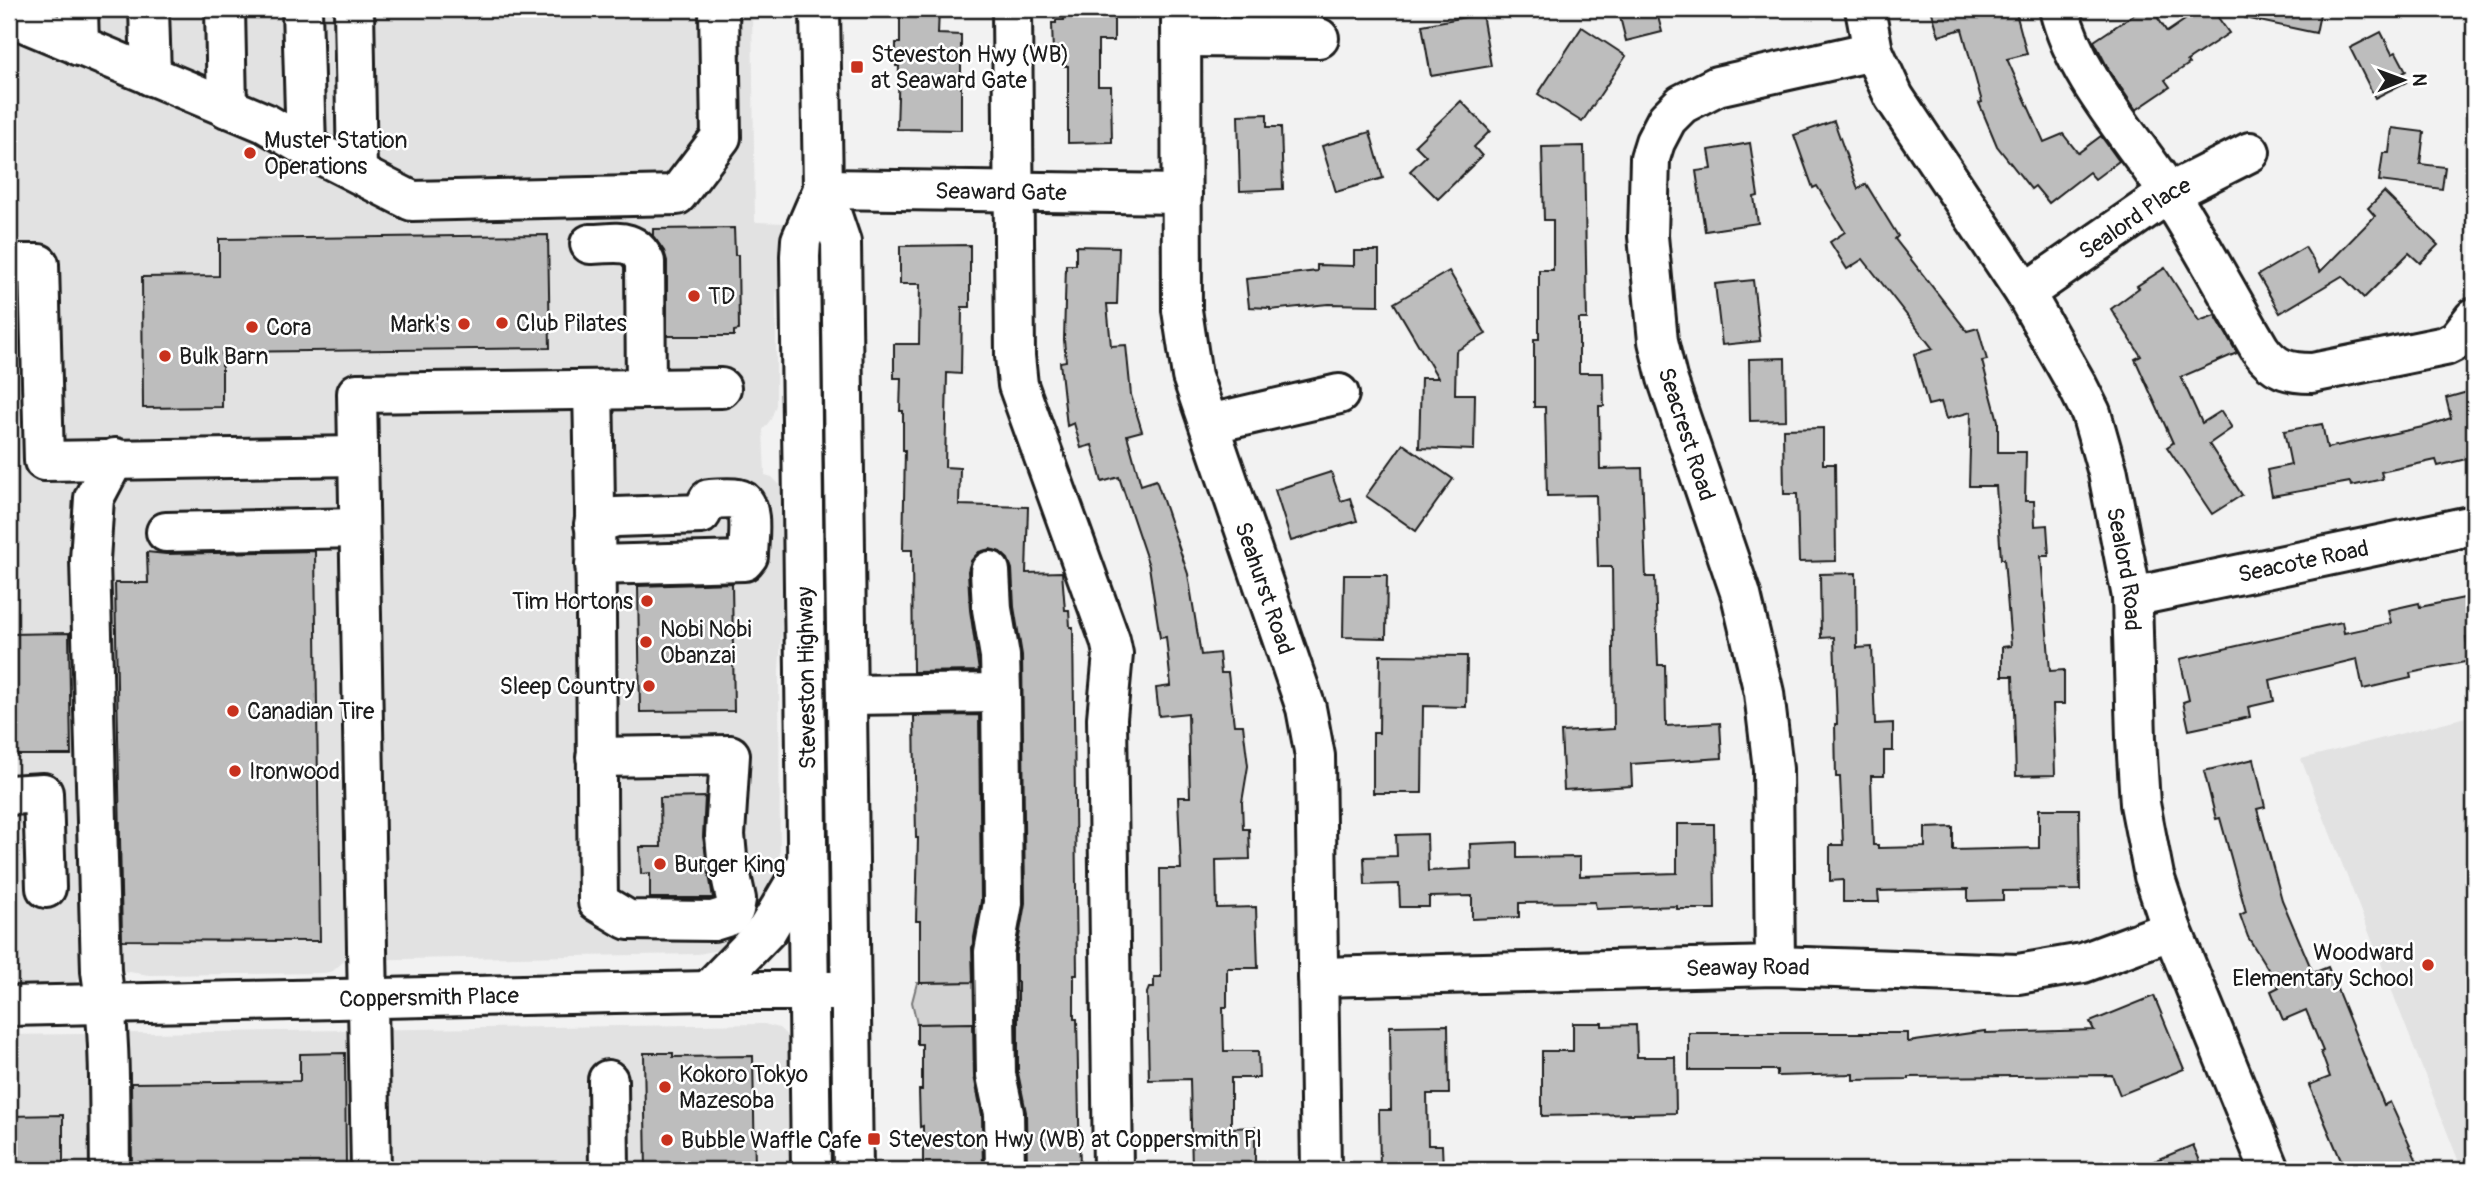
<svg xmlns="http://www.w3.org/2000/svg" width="2483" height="1179" viewBox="0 0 2483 1179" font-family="Pangolin,sans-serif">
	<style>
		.built { fill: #e2e2e2 }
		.green { fill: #d2d2d2; stroke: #777; stroke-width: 2 }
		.building { fill: #bdbdbd; stroke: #1c1c1c; stroke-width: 2 }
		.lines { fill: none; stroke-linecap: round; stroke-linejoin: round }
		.minor-casing { stroke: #1c1c1c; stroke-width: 44 }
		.major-casing { stroke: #1c1c1c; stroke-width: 44 }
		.minor { stroke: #fff; stroke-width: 38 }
		.major { stroke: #fff; stroke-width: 38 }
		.poi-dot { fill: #c8321e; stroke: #fff; stroke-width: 2.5 }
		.labels { text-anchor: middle; stroke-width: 5; stroke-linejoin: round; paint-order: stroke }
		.poi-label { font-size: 23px; fill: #1c1c1c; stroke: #fff; text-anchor: start }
		.street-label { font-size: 23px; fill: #1c1c1c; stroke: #fff }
	</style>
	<rect width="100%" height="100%" fill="#f2f2f2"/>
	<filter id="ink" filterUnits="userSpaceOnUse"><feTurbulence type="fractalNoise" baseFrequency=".0143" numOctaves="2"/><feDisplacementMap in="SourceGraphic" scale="14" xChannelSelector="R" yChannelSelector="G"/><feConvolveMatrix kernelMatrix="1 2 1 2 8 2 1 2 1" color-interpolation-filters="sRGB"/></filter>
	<g filter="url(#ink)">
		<g class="built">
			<path d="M9 9H752L755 222 786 223 776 298V405L771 419 763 430 765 475 772 477 781 486 789 505 779 671 780 876 737 941 719 950 698 954 345 960 333 971 324 973 149 975 90 966 74 985 9 986Z"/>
			<path d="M2474 715V1170H2462L2301 759Z"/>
			<path d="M764 1024 779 1028 792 1040 798 1170H9V1035Z"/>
		</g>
		<path class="green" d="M981 982 982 1023 917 1024 912 1002 917 983Z"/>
		<g class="building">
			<path d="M900 9H939L938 34 961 35V130L897 129 899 66H896V43H900Z"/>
			<path d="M1064 9H1114V41H1098V86H1111L1112 142 1068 143V66H1062V54H1053L1052 23H1056V20H1064Z"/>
			<path d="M1618 9H1656L1662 32 1626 41Z"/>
			<path d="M1931 9H2015L2027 54 2007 59 2044 142 2063 134 2078 153 2101 136 2119 161 2095 179 2089 172 2049 203 2035 186 2031 189 1997 146 1979 103 1982 102 1962 29 1939 36Z"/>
			<path d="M2142 9H2152L2167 32 2201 9H2212L2229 33 2187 61 2189 64 2165 80 2170 87 2136 110 2109 70 2094 41Z"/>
			<path d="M2246 9H2321L2316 33 2245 18Z"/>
			<path d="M1482 14 1491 66 1431 76 1422 25Z"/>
			<path d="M1582 27 1626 56 1582 122 1538 94Z"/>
			<path d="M2381 32 2392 54 2396 52 2406 71 2401 74 2406 82 2375 98 2350 48Z"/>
			<path d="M1461 101 1490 131 1474 147 1482 156 1438 199 1410 171 1426 156 1415 145Z"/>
			<path d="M1267 114V127H1281L1283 189 1240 191 1238 115Z"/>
			<path d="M1834 121 1858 189 1866 184 1898 236 1895 239 1967 331 1978 328 1987 360 1982 361 1998 421V452H2026L2025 501H2034L2035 526 2047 525 2049 556H2041L2050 671 2064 670V704H2053L2055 775 2016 776 2013 676H2002V647L2011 646 2004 559H2001L1996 486H1969L1971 412 1946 419 1941 402 1928 405 1914 354 1933 349 1863 259 1847 269 1830 242 1845 232 1817 186 1813 188 1794 135Z"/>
			<path d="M2392 128 2424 132 2420 164 2445 167 2442 189 2379 181 2383 153H2389Z"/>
			<path d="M1370 132 1383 178 1336 192 1322 146Z"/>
			<path d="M1750 143 1758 196 1754 197 1758 223 1705 231 1696 171 1712 169 1709 150Z"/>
			<path d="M1584 146 1587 319H1579V373H1603L1604 406H1599L1600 469 1642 468 1646 577H1655L1658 665H1665L1666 726 1720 723 1722 758 1631 764 1632 786 1564 790 1561 732 1614 729 1612 567H1598L1596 495 1547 496 1545 407H1534V339H1539V270H1553V220H1544L1542 147Z"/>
			<path d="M2384 192 2438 245 2420 263 2409 253 2364 298 2342 276 2280 313 2258 275 2305 247 2320 272 2375 216 2368 208Z"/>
			<path d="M734 228 735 255H738L739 330 734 331V336H667V261L664 251 653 236V229Z"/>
			<path d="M548 235 550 348 222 352V407L143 408 142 277 219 276V239Z"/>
			<path d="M970 245V307H962L961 374 947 373 945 467 960 468 959 505 1028 507 1026 573 1062 572 1065 610H1069L1070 627H1073L1077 975H1074V1019H1077L1080 1170H1027L1026 1112 1018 1073V982H1016V954L1025 903 1022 655 1014 607 1012 569 1008 559 1000 552 990 549 979 552 971 561 968 571 970 610 979 671 913 672 912 550H903L905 450H903V411H900L901 378H894V344H919L920 284H900V246Z"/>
			<path d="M1076 246 1119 247 1117 304H1107L1111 346 1126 345 1131 395 1142 431 1127 435 1141 485 1156 480 1188 574 1201 655 1219 653 1221 673H1228L1234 725H1243L1248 766 1242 802 1243 829H1249L1250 859 1216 860 1217 908 1256 907 1258 968H1227V1007H1223L1224 1051H1258L1259 1078H1231V1128L1255 1127V1170H1192L1190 1079 1149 1080 1147 993 1149 988H1154V977H1161L1160 869H1181L1178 797H1190L1188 713 1159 716 1156 688 1171 686 1166 637 1160 638 1149 566 1119 477 1102 482 1092 445 1081 448 1074 423 1067 426 1060 362 1066 361 1064 340 1066 265H1076Z"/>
			<path d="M1354 251H1379V305L1328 304 1270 310V308L1249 307 1246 279 1317 271V265L1354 266Z"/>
			<path d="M2165 268 2199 321 2215 315 2237 353 2181 377 2202 423 2221 411 2232 428 2209 444 2242 495 2212 514 2167 447 2173 443 2135 359 2141 356 2111 309 2139 288 2137 286Z"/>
			<path d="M1449 271 1486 334 1456 351 1455 394H1475L1474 450 1419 448 1421 378H1438L1394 303Z"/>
			<path d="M1753 280 1760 341 1722 345 1715 284Z"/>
			<path d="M1785 358 1786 420 1750 421 1749 359Z"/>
			<path d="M2471 391 2474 402V457L2438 466 2436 460 2381 472 2383 479 2351 486 2350 482 2272 496 2267 470 2291 465 2284 431 2322 424 2327 448 2427 426 2451 418 2446 398Z"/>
			<path d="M1823 428V464H1835L1836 561 1799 562 1797 494H1784L1783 429Z"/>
			<path d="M1403 444 1453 479 1416 531 1366 496Z"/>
			<path d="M1331 472 1341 501 1350 498 1357 521 1291 541 1275 490Z"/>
			<path d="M315 551 320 941 122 940 115 583H148L147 552 166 554Z"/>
			<path d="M1856 573 1857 648 1872 647 1875 724 1893 723V751H1884V776H1871L1873 845H1878V848L1925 847V828L1953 827V850L2039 848V809H2079L2080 890 2003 891V900L1968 901V889L1878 891 1879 902H1843V880L1830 881V845H1843L1840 777H1836L1835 724H1837L1834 637 1821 638 1820 574Z"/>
			<path d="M1344 575H1387L1386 638 1343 637Z"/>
			<path d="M732 583 734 711 640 712 638 586Z"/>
			<path d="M2474 596V636L2466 638 2470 661 2410 673 2411 678 2363 689 2357 659 2270 680 2274 701 2248 707 2250 717 2189 730 2183 702 2189 700 2180 659 2342 622 2344 633 2391 623 2388 610 2419 603 2420 607Z"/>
			<path d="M69 633 71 755H9V634Z"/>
			<path d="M1380 655 1467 656 1466 707 1423 706 1422 793H1373V733H1379Z"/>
			<path d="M979 715 981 901 972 948 973 982 920 983V921H916L918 838H916L914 716Z"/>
			<path d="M2254 759 2265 807 2257 809 2282 900 2313 973 2328 967 2384 1105 2390 1102 2421 1170H2345L2309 1085 2330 1077 2321 1052 2323 1051 2306 1010 2283 1020 2271 991 2279 987 2248 937 2240 915 2246 912 2220 818 2216 819 2204 771Z"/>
			<path d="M705 797 703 837 713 898H650V873L641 874 640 847H661L660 798Z"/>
			<path d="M1677 824H1714L1715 909H1677V906L1596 909 1595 902 1519 903V917L1472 919V896L1429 897V907H1400L1399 884 1365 885 1364 857 1397 856 1396 835 1427 834 1428 871 1471 869 1470 844 1517 842V858L1580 857V876L1677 873Z"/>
			<path d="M2154 996 2184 1069 2120 1095 2112 1075 1909 1077V1079L1853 1080V1074L1777 1076V1070H1689V1033H1908V1042L1985 1031V1033L2094 1030 2090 1022Z"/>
			<path d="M973 1023 974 1076 982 1115 983 1170H923V1126L920 1127 919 1090H922V1044H917V1024Z"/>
			<path d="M1573 1023H1602V1026L1636 1025 1637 1057H1675L1676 1113 1542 1116V1051H1573Z"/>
			<path d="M1448 1025 1449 1094H1427L1428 1145H1442L1443 1170H1380L1379 1110H1391L1390 1026Z"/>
			<path d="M345 1053 346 1170H132L131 1083 300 1081V1054Z"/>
			<path d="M644 1053H673V1057L753 1056 755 1170H646Z"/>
			<path d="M63 1115V1170H9V1116Z"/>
			<path d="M2193 1145 2204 1170H2133Z"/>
		</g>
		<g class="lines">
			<defs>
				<g id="minor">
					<path d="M78 9 79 46"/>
					<path d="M149 9 151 76"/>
					<path d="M225 9 227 108"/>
					<path d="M302 9 306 147"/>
					<path d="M354 9 357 172"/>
					<path d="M1012 9 1015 356 1018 385 1110 640 1113 654 1107 718 1113 1170"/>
					<path id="s1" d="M1181 9 1182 310 1192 376 1306 708 1315 756 1321 1170"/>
					<path id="s2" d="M1865 9 1873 51 1894 97 2025 293 2076 383 2091 413 2108 473 2132 597 2136 739 2140 804 2154 876 2172 930 2270 1170"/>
					<path d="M2059 9C2076 78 2129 133 2168 192 2201 243 2229 297 2260 349 2274 369 2288 373 2312 373L2445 346 2457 340 2474 318"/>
					<path d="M9 16 265 123 306 147 412 201 677 195 721 137 719 9"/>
					<path d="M1182 37 1319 38"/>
					<path id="s3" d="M823 189 1182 194"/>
					<path d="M590 244C615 244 633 236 645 262L646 389"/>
					<path d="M9 264H39L44 461 358 456"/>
					<path id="s4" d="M2025 293 2169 193 2250 152"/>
					<path d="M593 390C597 561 596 731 598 902L628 920 713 921 729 916 734 910 736 899 727 857 725 835 730 755 596 757"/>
					<path d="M1209 424 1339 394"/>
					<path d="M594 524 616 517 701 514 709 499C718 499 729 497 738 499 755 502 748 543 748 556L744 561 595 565"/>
					<path d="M166 532 359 528"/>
					<path d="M990 571 992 609 1000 656 1001 693"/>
					<path id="s5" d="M2132 597 2474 525"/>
					<path d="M847 695 1001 693 1003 903 994 952 996 1075 1004 1113 1005 1170"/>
					<path d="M9 795 43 793 46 888"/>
					<path d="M1775 966 1773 769 1764 693 1741 595 1667 378 1658 341 1648 236 1650 158 1655 142 1667 119 1682 104 1717 86 1873 51"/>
					<path id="s6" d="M1318 977 1775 966 2018 974 2083 963 2172 930"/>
					<path id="s7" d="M9 1006 708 991H849"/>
					<path d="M608 1080 609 1170"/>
					<path d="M110 1170C109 1104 111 1037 101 971L90 560 94 498 115 458"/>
					<path d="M371 1170 357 393 721 388"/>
				</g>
				<g id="major">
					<path d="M820 9 823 189 841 242 853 1170"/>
					<path d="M708 991 767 930 807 862"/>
					<path d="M811 1170 800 256 801 240 823 189"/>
				</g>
			</defs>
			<use href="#minor" class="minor-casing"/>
			<use href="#major" class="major-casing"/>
			<use href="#minor" class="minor"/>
			<use href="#major" class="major"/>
		</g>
	</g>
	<g class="poi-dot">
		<rect x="850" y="60" width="14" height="14" rx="3.5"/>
		<circle cx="250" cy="153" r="7"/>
		<circle cx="694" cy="296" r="7"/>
		<circle cx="502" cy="323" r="7"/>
		<circle cx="464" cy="324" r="7"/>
		<circle cx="252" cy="327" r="7"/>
		<circle cx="165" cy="356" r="7"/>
		<circle cx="647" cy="601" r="7"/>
		<circle cx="646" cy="642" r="7"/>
		<circle cx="649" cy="686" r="7"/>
		<circle cx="233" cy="711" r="7"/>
		<circle cx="235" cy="771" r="7"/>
		<circle cx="660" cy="864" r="7"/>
		<circle cx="2428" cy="965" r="7"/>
		<circle cx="665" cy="1087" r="7"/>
		<rect x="867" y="1132" width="14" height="14" rx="3.5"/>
		<circle cx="667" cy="1140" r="7"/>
	</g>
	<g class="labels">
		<g class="poi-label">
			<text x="871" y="62">Steveston Hwy (WB)<tspan x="871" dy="26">at Seaward Gate</tspan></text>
			<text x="264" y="148">Muster Station<tspan x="264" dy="26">Operations</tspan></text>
			<text x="708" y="304">TD</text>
			<text x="516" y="331">Club Pilates</text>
			<text x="450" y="332" text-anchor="end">Mark's</text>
			<text x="266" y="335">Cora</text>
			<text x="179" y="364">Bulk Barn</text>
			<text x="633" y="609" text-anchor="end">Tim Hortons</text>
			<text x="660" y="637">Nobi Nobi<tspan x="660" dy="26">Obanzai</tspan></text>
			<text x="635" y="694" text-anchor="end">Sleep Country</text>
			<text x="247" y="719">Canadian Tire</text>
			<text x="249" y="779">Ironwood</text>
			<text x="674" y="872">Burger King</text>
			<text x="2414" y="960" text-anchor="end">Woodward<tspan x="2414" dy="26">Elementary School</tspan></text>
			<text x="679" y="1082">Kokoro Tokyo<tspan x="679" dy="26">Mazesoba</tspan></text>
			<text x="888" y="1147">Steveston Hwy (WB) at Coppersmith Pl</text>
			<text x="681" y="1148">Bubble Waffle Cafe</text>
		</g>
		<g class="street-label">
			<text dy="8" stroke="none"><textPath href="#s3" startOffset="178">Seaward Gate</textPath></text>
			<text dy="8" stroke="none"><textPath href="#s4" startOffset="133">Sealord Place</textPath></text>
			<text transform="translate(1687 434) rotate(72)" y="8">Seacrest Road</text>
			<text dy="8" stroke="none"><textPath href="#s5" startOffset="175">Seacote Road</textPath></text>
			<text dy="8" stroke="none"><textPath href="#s2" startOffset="626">Sealord Road</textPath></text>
			<text dy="8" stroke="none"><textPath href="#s1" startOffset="592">Seahurst Road</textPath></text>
			<text transform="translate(806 678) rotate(-91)" y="8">Steveston Highway</text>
			<text dy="8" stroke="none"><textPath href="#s6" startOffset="430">Seaway Road</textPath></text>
			<text dy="8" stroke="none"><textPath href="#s7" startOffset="420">Coppersmith Place</textPath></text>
		</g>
	</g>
	<rect width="2483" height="1179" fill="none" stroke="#fff" stroke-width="35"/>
	<rect x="18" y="18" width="2448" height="1144" fill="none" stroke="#1c1c1c" stroke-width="2.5" filter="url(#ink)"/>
	<g transform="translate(2403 80) rotate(89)" stroke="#ffffff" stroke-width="5" paint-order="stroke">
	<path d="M0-5L12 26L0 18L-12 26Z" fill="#1c1c1c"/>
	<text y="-10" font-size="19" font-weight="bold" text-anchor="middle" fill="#1c1c1c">N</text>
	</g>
</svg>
